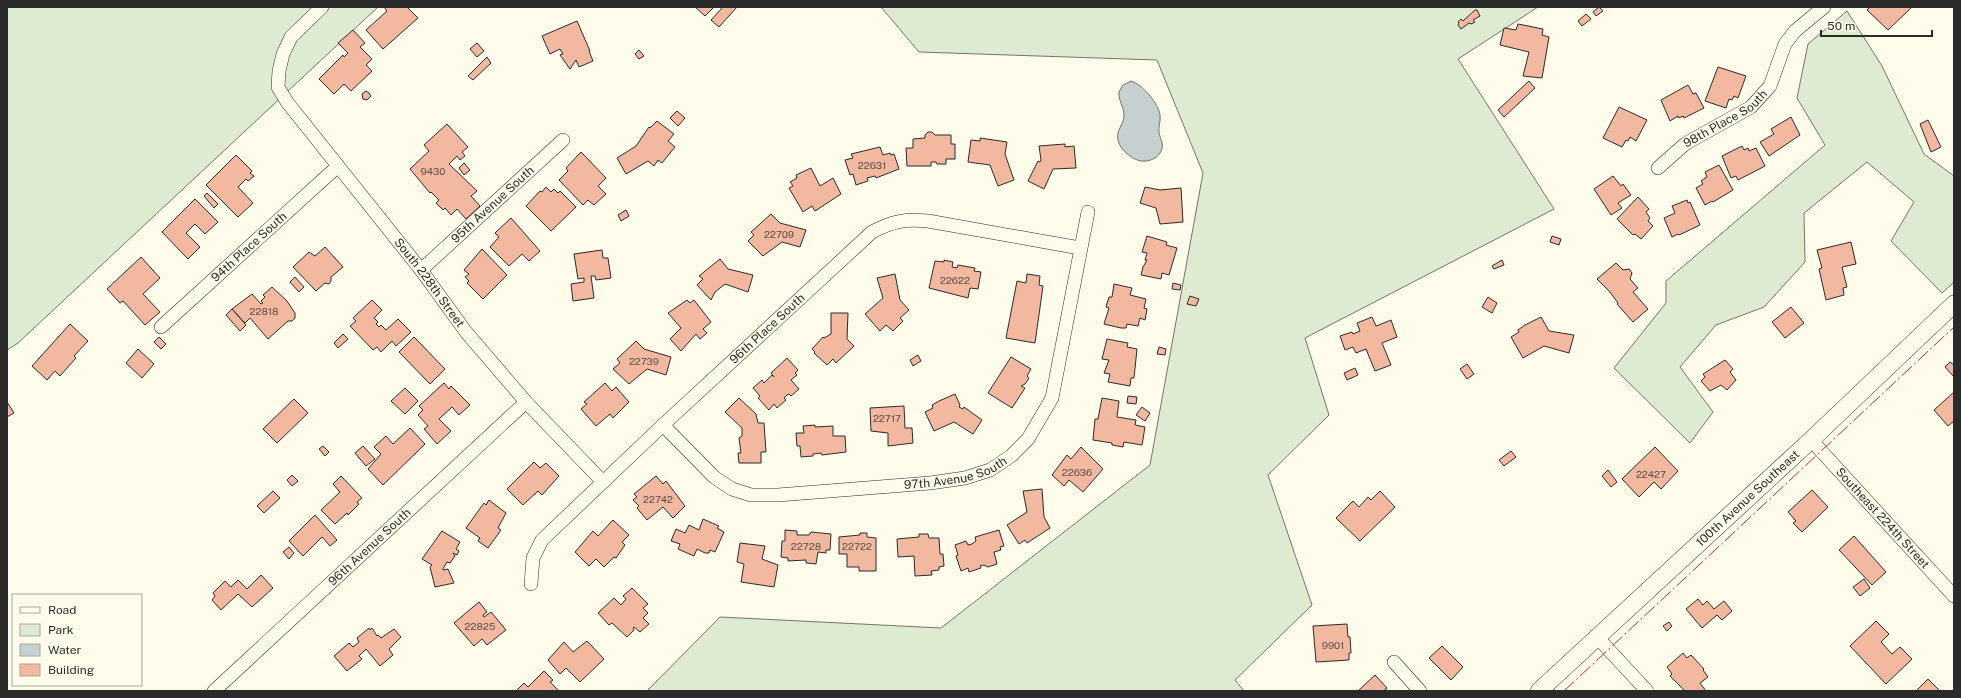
<svg xmlns="http://www.w3.org/2000/svg" width="1961" height="698" viewBox="0 0 1961 698" font-family="'Public Sans',sans-serif">
	<style>
		.green { fill: #deebd1; stroke: #74746e }
		.water { fill: #c7d0d0; stroke: #74746e }
		.building { fill: #f2b8a0; stroke: #2b2b2b }
		.lines { fill: none; stroke-linecap: round; stroke-linejoin: round }
		.minor-casing { stroke: #2b2b2b; stroke-width: 14 }
		.tertiary-casing { stroke: #2b2b2b; stroke-width: 18 }
		.minor { stroke: #fdfbea; stroke-width: 13 }
		.tertiary { stroke: #fdfbea; stroke-width: 17 }
		.power { stroke: #c62828; stroke-width: 1; stroke-dasharray: 14 3 2 3; stroke-linecap: butt }
		.labels { text-anchor: middle; stroke-width: 3; stroke-linejoin: round; paint-order: stroke }
		.number-label { font-size: 10px; fill: #5d4e48 }
		.street-label { font-size: 12px; fill: #2b2b2b; stroke: #fdfbea }
	</style>
	<rect width="100%" height="100%" fill="#fdfbea"/>
	<g class="green">
		<path d="M7 7H378L18 343 7 350Z"/>
		<path d="M881 7H1538L1458 59 1554 209 1305 338 1329 415 1268 475 1312 605 1235 680 1244 691H647L720 617 941 628 1150 465 1203 173 1157 60 919 52Z"/>
		<path d="M1847 11 1882 66 1924 154 1954 176V282L1942 293 1891 241 1914 202 1867 162 1804 213 1805 262 1764 307 1716 325 1680 367 1713 412 1690 443 1614 368 1666 303V281L1825 145 1797 98 1808 44Z"/>
	</g>
	<path class="water" d="M1131 81C1142 84 1159 104 1160 115 1161 121 1158 127 1159 133 1161 141 1165 145 1160 153 1156 159 1148 162 1141 161 1130 159 1115 146 1118 133 1120 126 1124 122 1124 115 1124 107 1118 100 1119 92L1123 85Z"/>
	<g class="building">
		<path d="M384 7H407L418 18 383 49 366 30 387 11Z"/>
		<path d="M695 7H711L713 8 705 16Z"/>
		<path d="M723 7H737L719 27 711 20Z"/>
		<path d="M1599 7 1603 11 1596 16 1593 12Z"/>
		<path d="M1870 7H1912L1888 30 1867 10Z"/>
		<path d="M1475 10H1477L1480 16 1473 20 1475 22 1471 24 1469 23 1461 29 1458 25 1459 23 1458 22 1461 19 1463 21Z"/>
		<path d="M1586 14 1591 19 1582 26 1578 21Z"/>
		<path d="M577 21 590 51H589L593 61 579 67 576 60 570 69 560 55 563 54 560 49 550 54 542 36Z"/>
		<path d="M1518 24 1543 29 1542 35 1549 37 1542 78 1523 76 1529 52 1500 45 1504 28 1516 30Z"/>
		<path d="M353 30 365 43 360 47 372 59 366 65 372 71 351 91 344 84 334 94 319 79 343 55 344 57 348 53 338 43Z"/>
		<path d="M477 43 484 51 477 57 470 49Z"/>
		<path d="M639 50 644 56 639 59 635 54Z"/>
		<path d="M487 57 491 63 473 80 468 76Z"/>
		<path d="M1718 67 1746 76 1738 98 1734 96 1732 100 1729 99 1726 108 1705 101Z"/>
		<path d="M1529 81 1535 88 1504 117 1498 110Z"/>
		<path d="M1688 85 1693 94 1696 93 1704 108 1684 118 1683 116 1679 118 1678 116 1670 121 1661 100Z"/>
		<path d="M366 91 369 93 371 96 367 100 363 99 362 94Z"/>
		<path d="M1619 107 1647 120 1636 141 1630 137 1628 141 1626 140 1622 147 1603 138Z"/>
		<path d="M677 111 685 118 678 126 670 118Z"/>
		<path d="M1791 117 1800 135 1769 156 1760 142 1774 134 1771 129Z"/>
		<path d="M1928 120 1941 147 1931 152 1920 124Z"/>
		<path d="M657 121 674 134 668 141 675 147 662 163 658 160 654 166 648 161 626 174 617 158 636 146 649 127 650 128Z"/>
		<path d="M447 124 468 147 462 152 465 156 460 160 457 156 449 164 477 191 471 196 480 206 466 219 457 209 451 215 445 208 443 210 436 203 439 200 431 192 430 193 410 169 429 151 424 145Z"/>
		<path d="M928 132H932L935 135H951V144H955V159H946V164H937L936 162H931V166H907L906 148H913V139L925 138V135Z"/>
		<path d="M980 138 1007 142 1005 154 1014 180 998 186 990 165 968 162 971 140 980 141Z"/>
		<path d="M1065 144V147L1074 146 1076 168 1053 169 1044 189 1028 181 1038 161 1040 162 1041 160 1039 146Z"/>
		<path d="M1742 146 1744 150 1748 148 1749 151 1756 148 1765 166 1738 180 1736 176 1731 178 1722 156Z"/>
		<path d="M880 147 883 155 890 153 891 155 894 154 899 169 876 178 875 176 867 178 868 181 856 185 853 174 850 175 845 160 853 158 851 154Z"/>
		<path d="M581 152 606 178 598 186 606 194 594 205 588 200 583 205 559 180 568 171 566 168Z"/>
		<path d="M236 155 252 171 250 173 254 176 248 181 246 179 238 187 253 203 238 217 206 185Z"/>
		<path d="M464 163 470 170 464 175 459 168Z"/>
		<path d="M1719 165 1733 190 1713 202 1712 201 1705 205 1696 188 1703 184 1701 181 1707 177 1705 172Z"/>
		<path d="M811 168 820 186 833 178 841 194 815 211 812 206 803 212 789 188 793 186 790 182 797 178 796 175Z"/>
		<path d="M1613 176 1621 186 1623 184 1631 195 1618 203 1622 208 1611 215 1594 189Z"/>
		<path d="M546 187 551 192 554 189 558 193 560 191 576 207 551 231 526 206 540 191 542 192Z"/>
		<path d="M1145 187 1160 190 1181 188 1183 222 1160 224 1156 208 1140 203Z"/>
		<path d="M207 193 218 204 214 208 204 196Z"/>
		<path d="M1638 197 1649 209 1646 212 1650 218 1648 221 1653 226 1641 239 1635 234 1633 235 1617 219Z"/>
		<path d="M195 199 218 222 205 234 195 224 186 233 200 247 188 259 162 232Z"/>
		<path d="M1687 200 1688 203 1690 202 1700 225 1679 235 1678 234 1672 237 1664 218 1675 213 1672 206Z"/>
		<path d="M626 210 629 216 621 221 618 215Z"/>
		<path d="M771 214 780 223 806 230 800 247 782 242 763 256 748 241 754 235 751 232Z"/>
		<path d="M511 218 540 251 529 261 522 254 509 266 490 247 499 237 495 233Z"/>
		<path d="M1147 236 1167 242 1166 245 1177 248 1169 275 1162 273 1161 279 1141 275 1143 267 1147 260H1145L1147 253 1142 252Z"/>
		<path d="M1552 236 1561 239 1559 245 1550 242Z"/>
		<path d="M1851 242 1856 264 1842 267 1847 287 1843 288 1844 295 1826 300 1819 269 1822 268 1817 250Z"/>
		<path d="M325 247 343 267 331 277V281L329 284 325 283 316 291 293 267 309 252 315 256Z"/>
		<path d="M482 249 507 275 483 299 467 283 469 281 465 277 469 274 464 270Z"/>
		<path d="M602 250 603 258H608L611 278 596 280 595 276H591L594 298 573 301 571 284 584 282V278L578 279 574 254Z"/>
		<path d="M141 257 160 278 143 294 160 312 145 325 123 301 120 303 107 289Z"/>
		<path d="M720 259 728 269 753 275 748 292 725 284 715 292 711 300 697 285 703 279 699 276Z"/>
		<path d="M944 260 953 262 952 267 957 268 958 265 975 268 974 271 981 272 978 289 970 288 968 298 929 288 935 261 944 262Z"/>
		<path d="M1502 260 1504 265 1494 269 1492 266Z"/>
		<path d="M1616 263 1623 270 1629 269 1632 273 1630 279 1638 288 1633 292 1648 309 1633 322 1617 304 1618 303 1610 292 1597 279Z"/>
		<path d="M895 274 900 300 909 310 900 318 903 321 893 331 886 325 880 331 865 314 883 298 877 278Z"/>
		<path d="M1027 274 1040 276 1039 285 1043 286 1035 343 1006 338 1017 281 1026 283Z"/>
		<path d="M295 277 304 287 299 292 290 282Z"/>
		<path d="M1173 283 1181 285 1180 290 1172 289Z"/>
		<path d="M1114 284 1132 288 1130 295 1146 299 1144 308 1147 309 1145 320 1140 318 1138 326 1127 324 1126 328H1121L1104 324 1109 308 1106 307 1109 297H1112Z"/>
		<path d="M272 287 287 301 295 313V318L292 321H288L268 339 250 318 245 323 232 309 252 294 261 304 263 303 261 301 265 297 263 295Z"/>
		<path d="M1190 296 1199 299 1196 306 1187 304Z"/>
		<path d="M1488 297 1497 303 1492 313 1482 307Z"/>
		<path d="M372 300 382 310 374 318 378 322 376 324 379 327 381 325 386 330 398 319 411 332 396 346 392 341 381 352 377 347 373 350 350 326 356 321 353 318Z"/>
		<path d="M687 300 690 303 694 300 711 322 703 329 707 333 700 339 696 334 681 351 670 339 681 328 668 313Z"/>
		<path d="M1791 307 1804 323 1785 338 1772 322Z"/>
		<path d="M232 309 246 325 240 331 226 315Z"/>
		<path d="M831 313H848L847 339 854 346 836 363 833 359 827 365 814 353 815 352 812 349 823 337 824 338 831 334Z"/>
		<path d="M1372 317 1376 326 1391 320 1397 337 1382 343 1391 365 1375 371 1366 349 1356 353 1353 347 1345 350 1340 336 1352 332 1353 334 1360 331 1357 323Z"/>
		<path d="M1541 317 1549 331 1574 335 1569 353 1544 346 1523 358 1511 337 1519 332 1518 330 1525 325Z"/>
		<path d="M70 324 88 341 74 356 76 358 60 376 55 371 47 380 32 366Z"/>
		<path d="M343 334 348 339 338 348 334 343Z"/>
		<path d="M159 337 166 344 161 349 154 342Z"/>
		<path d="M414 337 445 369 430 384 399 352Z"/>
		<path d="M1107 339 1128 343 1127 347 1137 349 1134 378H1131L1130 386 1108 382 1110 374 1104 373 1109 360 1102 359Z"/>
		<path d="M636 341 644 349 671 357 666 375 647 369 629 384 613 369 620 363 617 359Z"/>
		<path d="M1159 347 1166 349 1165 355 1157 354Z"/>
		<path d="M138 349 154 364 142 378 126 363Z"/>
		<path d="M918 355 921 361 913 366 910 360Z"/>
		<path d="M1011 357 1031 369 1027 376 1029 378 1025 384 1021 386 1025 388 1012 408 988 393Z"/>
		<path d="M787 358 798 370 795 373 797 375 791 380 799 389 791 396 789 394 787 395 784 398 786 400 777 408 774 404 769 410 758 398 760 396 753 388 762 380 764 383 772 375 774 377 771 373Z"/>
		<path d="M1725 360 1733 369 1730 372 1736 380 1727 390 1721 385 1710 391 1701 381 1705 377 1703 374Z"/>
		<path d="M1950 362 1954 365V377L1945 367Z"/>
		<path d="M1467 364 1474 374 1467 379 1460 369Z"/>
		<path d="M1355 368 1358 375 1347 380 1344 373Z"/>
		<path d="M444 383 449 389 451 386 470 405 459 415 452 407 439 419 451 431 437 444 424 429 428 426 418 415 423 410 419 406Z"/>
		<path d="M605 383 612 391 616 387 629 402 613 418 610 414 596 426 581 409 587 404 584 402Z"/>
		<path d="M405 388 418 401 405 414 391 401Z"/>
		<path d="M1954 392V421L1948 426 1934 410Z"/>
		<path d="M955 394 960 405 959 407 963 409 964 407 982 420 973 434 954 422 934 431 925 412 933 408 932 405 939 401Z"/>
		<path d="M1128 396 1137 397 1136 404 1127 403Z"/>
		<path d="M739 398 756 414 758 423H764L766 452H761V463H739L738 453H741L739 438 742 436V428L725 412Z"/>
		<path d="M1102 398 1119 401 1117 417 1136 420 1135 425 1145 427 1142 445 1124 442 1123 447 1112 445V443L1093 440 1095 419H1098Z"/>
		<path d="M294 399 308 413 277 443 263 429Z"/>
		<path d="M7 402 14 413 7 417Z"/>
		<path d="M904 406 905 428H912L913 443 888 446V433L871 431 870 408Z"/>
		<path d="M1142 407 1150 413 1145 421 1136 415Z"/>
		<path d="M815 425V427L833 426V436H845L846 452 822 455 821 453 813 454V456L801 457 800 446H797L796 433H804L803 426Z"/>
		<path d="M410 428 425 444 383 485 368 469 381 454 374 447 386 436 393 444Z"/>
		<path d="M323 446 329 452 325 456 319 449Z"/>
		<path d="M363 446 375 459 366 466 355 453Z"/>
		<path d="M1081 447 1103 469 1083 492 1069 480 1064 486 1052 475 1067 455 1071 459Z"/>
		<path d="M1655 447 1678 471 1661 489 1654 482 1639 497 1622 479Z"/>
		<path d="M1511 451 1516 457 1504 466 1499 460Z"/>
		<path d="M534 462 540 468 546 463 559 476 542 495 538 491 523 505 507 489Z"/>
		<path d="M1608 470 1617 482 1611 487 1602 476Z"/>
		<path d="M292 475 298 481 292 486 287 480Z"/>
		<path d="M341 476 362 498 357 502 359 504 348 515 347 513 335 524 321 510 340 492 333 484Z"/>
		<path d="M656 476 663 484 666 481 685 506 673 518 663 507 647 520 637 508 639 506 633 500 637 497 634 494Z"/>
		<path d="M1042 489 1044 517 1050 528 1027 543 1025 540 1019 544 1007 525 1027 512 1023 491Z"/>
		<path d="M1812 490 1828 507 1802 532 1793 523 1796 521 1788 512Z"/>
		<path d="M273 491 280 498 264 513 257 506Z"/>
		<path d="M1380 491 1395 507 1360 541 1336 518 1353 501 1359 507 1368 497 1371 500Z"/>
		<path d="M489 500 506 513 498 528 501 530 488 548 478 541 480 538 466 528 484 503 486 505Z"/>
		<path d="M315 515 337 540 330 546 322 537 303 556 289 541Z"/>
		<path d="M703 519 719 526 717 528 724 532 715 552 710 550 709 553H705L697 549 694 556 678 549 680 544 671 541 676 529 685 533 689 525 699 530Z"/>
		<path d="M613 520 629 535 622 542 625 545 616 558 614 557 604 567 596 559 589 566 575 552 593 531 598 536Z"/>
		<path d="M785 530 797 531V535H809L811 532 831 534 830 550H826V553L818 552 816 564 806 563V560L788 561V558L781 557 782 541H785Z"/>
		<path d="M999 530 1004 546 1000 547 1001 550 994 552 997 564 988 567 984 565 980 566 981 568 969 572 968 568 961 571 956 556 958 555 955 545 966 541 968 545 972 544 976 541 975 537Z"/>
		<path d="M442 531 460 542 456 549 459 551 457 555 453 553 455 556 450 563 447 562 443 569V570L448 569 454 583 435 587 430 567 432 565 422 559Z"/>
		<path d="M860 533H867V537L876 538V571H859V567H847V554H839V537L860 535Z"/>
		<path d="M919 534H928L929 538H939L940 554H943L944 566 939 567V570L931 571 932 575 915 576 914 556 898 557 897 539 919 537Z"/>
		<path d="M1854 536 1886 572 1872 585 1839 550Z"/>
		<path d="M740 543 765 546 762 559 778 565 774 587 741 582 744 564 737 562Z"/>
		<path d="M289 547 294 553 289 559 283 552Z"/>
		<path d="M261 575 273 588 252 607 238 594 221 610 212 600 215 596 213 593 225 581 231 587 238 580 247 589Z"/>
		<path d="M1864 579 1870 588 1860 596 1853 587Z"/>
		<path d="M632 588 648 604 643 608 648 613 643 618 649 624 640 632 634 627 633 628 634 630 627 637 612 623 609 625 598 613 614 598 621 605 626 599 623 596Z"/>
		<path d="M1698 599 1703 605 1707 601 1714 609 1724 601 1732 611 1722 620 1717 615 1702 628 1686 609Z"/>
		<path d="M479 602 487 612 483 615 484 617 491 612 506 630 487 645 482 639 474 646 454 623Z"/>
		<path d="M1876 621 1889 634 1881 642 1892 654 1900 647 1912 659 1886 684 1850 646Z"/>
		<path d="M1669 622 1672 626 1667 631 1663 626Z"/>
		<path d="M1347 624 1348 637H1350L1351 653H1349V660L1316 662 1313 626Z"/>
		<path d="M369 628 370 630 372 628 377 636 378 635 381 638 394 629 401 637 389 649 393 655 380 666 366 649 359 656 362 659 347 671 334 656 349 643 353 647 359 642 357 638Z"/>
		<path d="M587 641 604 659 580 682 566 668 560 674 548 660 564 642 573 652Z"/>
		<path d="M1442 646 1463 667 1451 680 1429 658Z"/>
		<path d="M1683 653 1687 658 1691 655 1704 669 1703 670 1708 677 1700 683 1706 691H1685L1670 676 1672 674 1667 667Z"/>
		<path d="M544 671 553 680 550 682 559 691H516L524 683 528 687Z"/>
		<path d="M1375 675 1387 688 1383 691H1358Z"/>
		<path d="M1928 679 1940 691H1916Z"/>
	</g>
	<g class="lines">
		<defs>
			<g id="minor">
				<path id="s1" d="M322 7 291 37 283 54 279 71 278 87 287 102 421 270 466 332 526 402 603 482"/>
				<path id="s2" d="M1658 168 1685 144 1751 107 1770 86 1785 44 1795 31 1824 7"/>
				<path id="s3" d="M421 270 563 140"/>
				<path id="s4" d="M161 327 338 166"/>
				<path id="s5" d="M663 425 714 477 732 489 751 495H778L930 483 965 478 990 470 1011 456 1028 439 1052 398 1088 212"/>
				<path id="s6" d="M1811 440 1954 596"/>
				<path id="s7" d="M531 584 533 558 542 540 663 425 872 232C893 221 905 219 928 221L1080 248"/>
				<path d="M1597 637 1647 691"/>
				<path d="M1394 662 1420 691"/>
				<path id="s8" d="M214 691 526 402"/>
			</g>
			<g id="tertiary">
				<path id="s9" d="M1539 691 1811 440 1954 304"/>
			</g>
		</defs>
		<use href="#minor" class="minor-casing"/>
		<use href="#tertiary" class="tertiary-casing"/>
		<use href="#minor" class="minor"/>
		<use href="#tertiary" class="tertiary"/>
		<path class="power" d="M1564 691 1954 327"/>
	</g>
	<g class="labels">
		<g class="number-label">
			<text x="872" y="169">22631</text>
			<text x="433" y="175">9430</text>
			<text x="779" y="238">22709</text>
			<text x="955" y="284">22622</text>
			<text x="264" y="315">22818</text>
			<text x="644" y="365">22739</text>
			<text x="887" y="422">22717</text>
			<text x="1077" y="476">22636</text>
			<text x="1651" y="478">22427</text>
			<text x="658" y="503">22742</text>
			<text x="806" y="550">22728</text>
			<text x="857" y="550">22722</text>
			<text x="480" y="630">22825</text>
			<text x="1333" y="649">9901</text>
		</g>
		<g class="street-label">
			<text dy="4" stroke="none"><textPath href="#s2" startOffset="84">98th Place South</textPath></text>
			<text dy="4" stroke="none"><textPath href="#s3" startOffset="97">95th Avenue South</textPath></text>
			<text dy="4" stroke="none"><textPath href="#s4" startOffset="119">94th Place South</textPath></text>
			<text dy="4" stroke="none"><textPath href="#s1" startOffset="343">South 228th Street</textPath></text>
			<text dy="4" stroke="none"><textPath href="#s7" startOffset="355">96th Place South</textPath></text>
			<text dy="4" stroke="none"><textPath href="#s5" startOffset="321">97th Avenue South</textPath></text>
			<text dy="4" stroke="none"><textPath href="#s9" startOffset="284">100th Avenue Southeast</textPath></text>
			<text dy="4" stroke="none"><textPath href="#s6" startOffset="106">Southeast 224th Street</textPath></text>
			<text dy="4" stroke="none"><textPath href="#s8" startOffset="212">96th Avenue South</textPath></text>
		</g>
	</g>
	<rect width="1961" height="698" fill="none" stroke="#2b2b2b" stroke-width="16"/>
	<rect x="12" y="594" width="130" height="92" fill="#fdfbea" stroke="#a9a89e"/>
	<rect x="20" y="607" width="20" height="6" fill="#fdfbea" stroke="#a9a89e"/>
	<text x="48" y="614" font-size="12" fill="#2b2b2b">Road</text>
	<rect x="20" y="624" width="20" height="12" fill="#deebd1" stroke="#a9a89e"/>
	<text x="48" y="634" font-size="12" fill="#2b2b2b">Park</text>
	<rect x="20" y="644" width="20" height="12" fill="#c7d0d0" stroke="#a9a89e"/>
	<text x="48" y="654" font-size="12" fill="#2b2b2b">Water</text>
	<rect x="20" y="664" width="20" height="12" fill="#f2b8a0" stroke="#a9a89e"/>
	<text x="48" y="674" font-size="12" fill="#2b2b2b">Building</text>
	<path d="M1821 30v6h111v-6" fill="none" stroke="#2b2b2b" stroke-width="2"/>
	<text x="1827" y="30" font-size="12" fill="#2b2b2b" stroke="#fdfbea" stroke-width="3" paint-order="stroke">50 m</text>
</svg>
